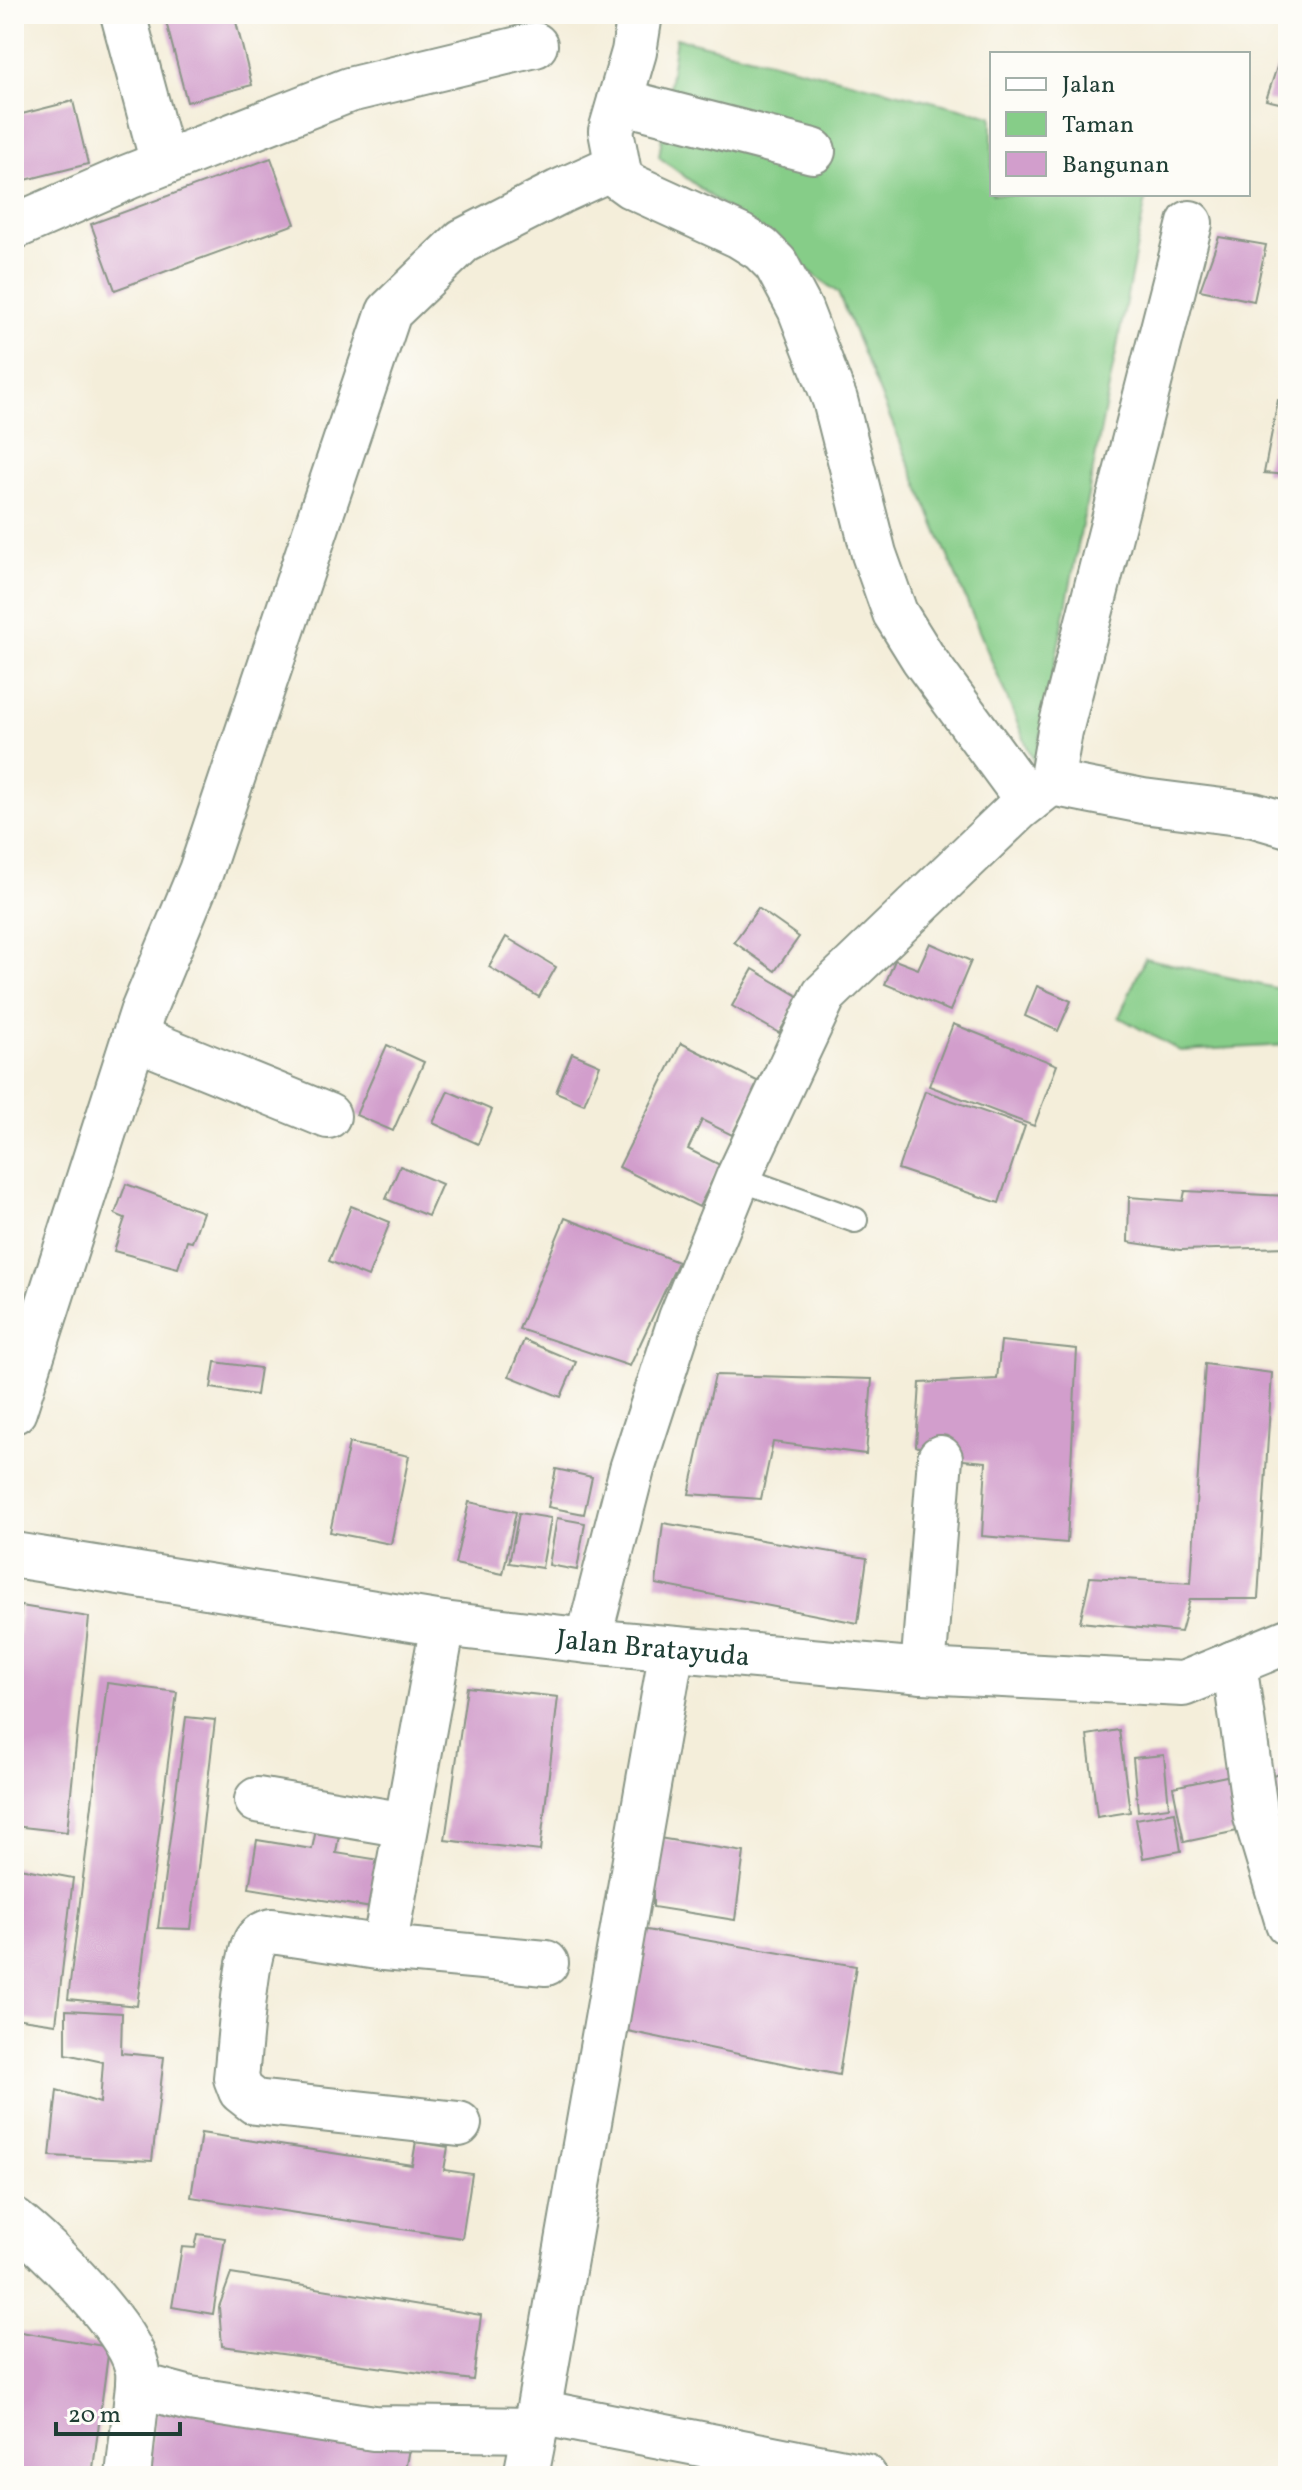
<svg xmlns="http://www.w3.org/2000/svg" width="1302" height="2490" viewBox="0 0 1302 2490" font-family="Vollkorn,serif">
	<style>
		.green { fill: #86cd88; stroke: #52855e; stroke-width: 2 }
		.building { fill: #d29ecc }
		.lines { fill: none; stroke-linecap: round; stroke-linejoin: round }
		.service-casing { stroke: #8a9687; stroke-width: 28 }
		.minor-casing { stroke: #8a9687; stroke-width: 48 }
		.tertiary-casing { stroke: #8a9687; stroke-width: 48 }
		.service { stroke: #fff; stroke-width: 24 }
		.minor { stroke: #fff; stroke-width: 44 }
		.tertiary { stroke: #fff; stroke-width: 44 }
		.labels { text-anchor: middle; stroke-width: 6; stroke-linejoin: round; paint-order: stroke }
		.street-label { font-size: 28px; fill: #1f3d34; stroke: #fdfcf7 }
	</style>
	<rect width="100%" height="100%" fill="#fdfcf7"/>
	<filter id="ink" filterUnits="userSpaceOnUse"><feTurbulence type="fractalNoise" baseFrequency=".0125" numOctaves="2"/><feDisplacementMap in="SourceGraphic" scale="16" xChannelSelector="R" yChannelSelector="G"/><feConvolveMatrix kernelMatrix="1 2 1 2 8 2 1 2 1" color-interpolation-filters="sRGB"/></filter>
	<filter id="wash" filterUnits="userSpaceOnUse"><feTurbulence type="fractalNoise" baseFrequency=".006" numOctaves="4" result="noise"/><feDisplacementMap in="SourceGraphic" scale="32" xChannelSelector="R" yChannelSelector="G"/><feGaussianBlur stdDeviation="1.8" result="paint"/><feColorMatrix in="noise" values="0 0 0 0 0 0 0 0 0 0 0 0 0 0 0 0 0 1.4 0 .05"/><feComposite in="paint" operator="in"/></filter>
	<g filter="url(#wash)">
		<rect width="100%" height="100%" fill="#f4eeda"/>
		<g class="green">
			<path d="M676 38 992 116V194H1147L1035 765 838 293 659 157Z"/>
			<path d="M1145 958 1288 991V1045L1180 1051 1119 1017Z"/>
		</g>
		<g id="blocks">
			<g class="building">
				<path d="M164 14H234L252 85 187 102Z"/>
				<path d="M1287 37H1288V105L1266 100Z"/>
				<path d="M73 101 88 164 14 183V116Z"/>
				<path d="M271 158 295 224 115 290 91 224Z"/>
				<path d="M1219 237 1266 245 1254 301 1200 290Z"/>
				<path d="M1278 400 1288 402V475L1264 473Z"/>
				<path d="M758 908 799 937 775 971 734 942Z"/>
				<path d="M506 937 556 967 539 997 489 967Z"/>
				<path d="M930 943 971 961 950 1011 885 984 895 960 918 969Z"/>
				<path d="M753 969 800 997 779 1033 732 1006Z"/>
				<path d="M1037 986 1071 1001 1058 1031 1025 1016Z"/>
				<path d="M953 1024 1057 1065 1034 1126 929 1086Z"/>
				<path d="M681 1043 759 1082 732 1135 702 1120 688 1149 720 1165 699 1207 619 1167Z"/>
				<path d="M387 1045 424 1062 393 1131 356 1115Z"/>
				<path d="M572 1053 600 1065 584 1104 556 1092Z"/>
				<path d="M448 1091 492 1110 478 1144 433 1123Z"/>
				<path d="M925 1091 1025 1126 999 1203 898 1169Z"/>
				<path d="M400 1166 442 1184 428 1216 386 1199Z"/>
				<path d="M126 1184 203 1212 192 1242 187 1241 178 1268 114 1251 125 1218 115 1214Z"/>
				<path d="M1185 1191 1288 1196V1247L1180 1250 1128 1242 1129 1197 1183 1201Z"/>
				<path d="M351 1206 390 1222 368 1277 329 1261Z"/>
				<path d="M565 1218 678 1262 630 1366 519 1329Z"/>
				<path d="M524 1340 576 1362 561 1397 509 1376Z"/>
				<path d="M1001 1341 1077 1349 1067 1543 982 1536 986 1462 940 1458 916 1446 920 1383 997 1379Z"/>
				<path d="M215 1362 260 1368 256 1395 211 1388Z"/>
				<path d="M1205 1364 1272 1373 1258 1599H1190L1181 1632 1080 1622 1090 1577 1191 1583Z"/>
				<path d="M715 1375 872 1379 866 1454 773 1442 761 1499 689 1494Z"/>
				<path d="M349 1443 409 1456 391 1544 330 1532Z"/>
				<path d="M556 1469 592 1477 584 1514 548 1507Z"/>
				<path d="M469 1502 516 1512 503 1574 455 1564Z"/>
				<path d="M519 1513 551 1518 542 1568 509 1563Z"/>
				<path d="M557 1518 585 1523 577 1570 549 1565Z"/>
				<path d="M663 1523 867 1558 858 1623 656 1584Z"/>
				<path d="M21 1606 89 1617 67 1832 14 1826V1689Z"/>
				<path d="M107 1683 177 1692 137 2006 68 1999Z"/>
				<path d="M467 1687 558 1697 540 1851 445 1840Z"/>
				<path d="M186 1717 215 1720 191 1929 158 1928Z"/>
				<path d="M1119 1730 1130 1812 1097 1817 1087 1735Z"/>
				<path d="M1164 1755 1169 1807 1138 1811 1133 1758Z"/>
				<path d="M1288 1768V1832L1265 1779Z"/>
				<path d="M1236 1774 1247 1829 1184 1842 1173 1787Z"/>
				<path d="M1175 1812 1181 1851 1143 1858 1136 1819Z"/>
				<path d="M317 1825 340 1829 336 1853 386 1861 378 1909 249 1888 257 1840 312 1849Z"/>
				<path d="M653 1837 744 1852 735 1920 653 1907Z"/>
				<path d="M14 1867 73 1878 56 2024 14 2018Z"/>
				<path d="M641 1929 856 1966 839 2075 623 2030Z"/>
				<path d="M66 2010 122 2013 121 2053 164 2057 152 2161 50 2156 57 2090 100 2103 103 2062 66 2054Z"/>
				<path d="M201 2133 412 2165 416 2142 448 2147 444 2170 472 2174 462 2238 191 2197Z"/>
				<path d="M198 2234 225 2238 213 2314 172 2307 182 2247 195 2248Z"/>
				<path d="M231 2274 481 2315 473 2380 222 2346 219 2307Z"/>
				<path d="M21 2332 109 2347 92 2476H14V2413Z"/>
				<path d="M156 2406 410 2443 404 2476H187L147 2472Z"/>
			</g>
		</g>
	</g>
	<g filter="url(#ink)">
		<use href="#blocks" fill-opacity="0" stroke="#8a9687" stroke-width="2"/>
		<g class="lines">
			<defs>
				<path id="service" d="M738 1178 855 1220"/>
				<g id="minor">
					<path d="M123 14 163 163"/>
					<path d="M640 14 634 52 611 131 620 178 631 186 740 236 761 249 776 264 800 309 835 400 874 554 895 613 923 658 1028 801"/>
					<path d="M620 101 813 151"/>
					<path d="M14 227 128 177 349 90 535 45"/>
					<path d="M1051 783 1143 801 1254 815 1288 825"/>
					<path d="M134 1037 328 1116"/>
					<path d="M14 1411 142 1013 201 871 389 312 463 241 559 192 616 166"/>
					<path d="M443 1624 384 1948 272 1931C265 1933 260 1935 256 1941 245 1957 239 2053 236 2078L241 2091 255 2102 459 2124"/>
					<path d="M588 1641 632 1469 681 1318 738 1178 824 995 1018 809 1051 783 1060 731 1190 223"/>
					<path d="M1234 1663 1256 1817 1288 1923"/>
					<path d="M923 1671 940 1458"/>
					<path d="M257 1800 406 1825"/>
					<path d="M384 1948 546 1963"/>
					<path d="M14 2221C48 2248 127 2326 137 2367 139 2372 138 2379 138 2385L190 2399 374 2428 535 2430 672 1649"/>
					<path d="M538 2412 864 2476"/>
					<path d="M128 2476 138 2385"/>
					<path d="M526 2476 535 2430"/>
				</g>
				<g id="tertiary">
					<path id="s1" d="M14 1555 443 1624 588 1641 923 1671 1183 1684 1288 1641"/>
				</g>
			</defs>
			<use href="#service" class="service-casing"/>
			<use href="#minor" class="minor-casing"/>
			<use href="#tertiary" class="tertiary-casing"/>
			<use href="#service" class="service"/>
			<use href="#minor" class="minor"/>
			<use href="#tertiary" class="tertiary"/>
		</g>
	</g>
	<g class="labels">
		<g class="street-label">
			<text dy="10" stroke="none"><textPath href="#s1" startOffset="646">Jalan Bratayuda</textPath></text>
		</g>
	</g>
	<rect width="1302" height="2490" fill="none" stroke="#fdfcf7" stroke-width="48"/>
	<rect x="990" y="52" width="260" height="144" fill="#fdfcf7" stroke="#a4b0a9" stroke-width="2"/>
	<rect x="1006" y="78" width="40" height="12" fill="#ffffff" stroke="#a4b0a9" stroke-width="2"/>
	<text x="1062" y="92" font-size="24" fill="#1f3d34">Jalan</text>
	<rect x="1006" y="112" width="40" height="24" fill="#86cd88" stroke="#a4b0a9" stroke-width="2"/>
	<text x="1062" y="132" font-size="24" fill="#1f3d34">Taman</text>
	<rect x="1006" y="152" width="40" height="24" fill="#d29ecc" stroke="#a4b0a9" stroke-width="2"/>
	<text x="1062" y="172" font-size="24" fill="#1f3d34">Bangunan</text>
	<path d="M56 2422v12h124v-12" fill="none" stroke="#1f3d34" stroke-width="4"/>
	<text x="68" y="2422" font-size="24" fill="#1f3d34" stroke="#fdfcf7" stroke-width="6" paint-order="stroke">20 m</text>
</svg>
